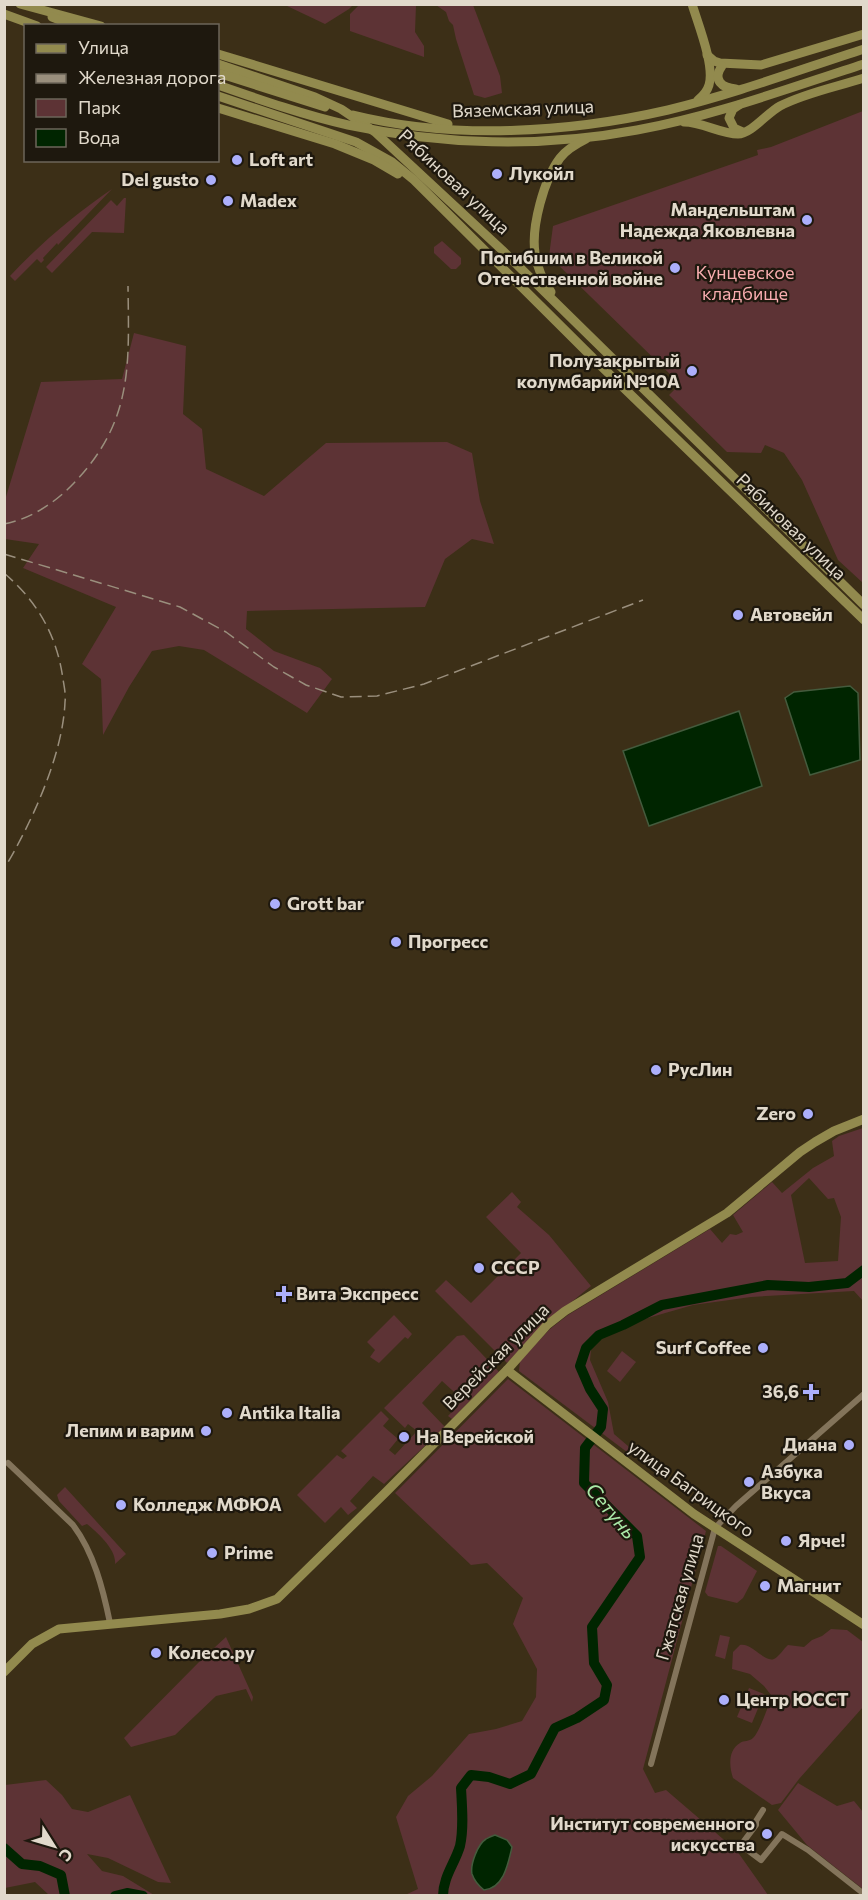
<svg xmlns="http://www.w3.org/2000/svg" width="868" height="1900" viewBox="0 0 868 1900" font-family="Commissioner,sans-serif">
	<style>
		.green { fill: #5d3335; fill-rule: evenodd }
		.water { fill: #002500; stroke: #445b3d; stroke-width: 1.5 }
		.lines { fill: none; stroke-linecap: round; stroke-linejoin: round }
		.river { stroke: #002500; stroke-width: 10 }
		.street { stroke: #83745b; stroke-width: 6 }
		.secondary { stroke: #928a4e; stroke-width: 9 }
		.rail { stroke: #9a8f7d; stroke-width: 1.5; stroke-dasharray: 12 6; stroke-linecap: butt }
		.poi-dot { fill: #acaffb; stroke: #1e180e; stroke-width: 2 }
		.labels { text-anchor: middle; stroke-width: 4.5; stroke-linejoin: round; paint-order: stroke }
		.street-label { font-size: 18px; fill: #e1d9cb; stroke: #1e180e }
		.poi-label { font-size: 18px; font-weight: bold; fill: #e1d9cb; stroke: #1e180e; text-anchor: start }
		.park-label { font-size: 18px; fill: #f8adaf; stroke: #1e180e }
		.water-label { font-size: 20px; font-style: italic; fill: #abeaa8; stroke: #1e180e }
	</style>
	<rect width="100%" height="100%" fill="#3c2f17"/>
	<g class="green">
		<path d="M360 4 416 5 415 32 424 46V57L350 31V14Z"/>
		<path d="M285 5H353L349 9 325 24Z"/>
		<path d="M436 5H473L500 76 502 93 485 98 474 95 456 39 453 25 449 21 446 12Z"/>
		<path d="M863 111H864L863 583 838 560 802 480 784 453 765 445 761 453 727 452 669 395 679 385 677 381 549 256 553 226 758 155 757 150 771 147Z"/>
		<path d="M112 189 58 245 57 243 43 258 44 260 41 263 37 259 15 281 10 276C41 243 74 215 112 189Z"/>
		<path d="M124 198H126L124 233 92 232 52 273 46 267 111 200 117 206Z"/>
		<path d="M442 241 461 258V264L456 269H451L434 253V247Z"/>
		<path d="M134 333 186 346 183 414 202 429 206 469 264 496 326 443 447 442 472 453 480 501 494 544 472 539 445 559 425 607 247 611 246 629 274 651 320 668 332 679 307 713 204 650 179 646 152 651 129 687 103 735 101 679 82 664 116 607 23 568 39 544 5 539V500L41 382 122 379Z"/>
		<path d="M863 1128V1301L854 1291 751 1297 693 1305 641 1320 602 1338 595 1343 591 1349 590 1360 608 1402 614 1434 628 1446 629 1448 627 1452 519 1371 520 1361 550 1329 568 1315 710 1229 722 1243 730 1234 736 1235 743 1232 733 1215 772 1182 782 1193 813 1168 834 1156 832 1141 839 1136ZM809 1178 828 1199 834 1198 841 1217 838 1261 805 1263 791 1195Z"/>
		<path d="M512 1192 521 1202 517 1207 549 1235 591 1286 546 1323 507 1363 435 1291 446 1280 471 1303 521 1253 486 1217Z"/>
		<path d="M394 1315 412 1334 408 1339 405 1337 379 1363 370 1357 375 1350 367 1342Z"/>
		<path d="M464 1335 499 1372 452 1419 448 1416 463 1400 442 1381 422 1403 445 1427 384 1484 373 1476 350 1501 357 1508 348 1515 341 1507 325 1523 297 1495 337 1455 343 1459 347 1456 341 1451 381 1411 389 1419 383 1426 398 1439 389 1450 395 1455 417 1431 408 1424 405 1428 384 1408 457 1336Z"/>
		<path d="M622 1351 636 1362 620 1382 607 1371Z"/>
		<path d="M508 1379 706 1531 643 1769 655 1793 666 1790 737 1851 768 1895H405L418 1889 396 1817 408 1796 432 1776 469 1734 496 1729 522 1721 536 1697 537 1669 513 1624 523 1598 487 1563 471 1565 395 1493Z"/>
		<path d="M65 1487 126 1554 115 1564C117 1550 97 1532 87 1524L82 1526 59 1501 57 1495Z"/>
		<path d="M718 1546H721L757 1571 743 1598 737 1603 708 1596 705 1592Z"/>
		<path d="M831 1629 847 1630 863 1642V1707L799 1779 781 1803 772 1805 733 1778C729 1766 728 1750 740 1743 744 1740 749 1742 753 1738 758 1735 771 1701 771 1695L764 1686 750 1674 732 1669 733 1652 740 1645C753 1643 764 1663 774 1659 780 1656 783 1649 788 1645L804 1647 812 1640 822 1636Z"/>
		<path d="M720 1635 730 1637 725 1659 715 1656Z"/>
		<path d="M226 1637 253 1697 252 1702 246 1689 216 1696 175 1735 131 1747 124 1738 201 1660Z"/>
		<path d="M749 1688 764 1694 752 1723 737 1717Z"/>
		<path d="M46 1780 62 1795 72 1809 88 1812 130 1795 171 1883 158 1882 108 1858 87 1854 102 1871 123 1876 154 1895H49L35 1882 5 1888V1785Z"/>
		<path d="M798 1783 837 1806 854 1801 863 1812V1889L807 1845 778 1810Z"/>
	</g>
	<g class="water">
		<path d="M850 686 858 693 860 760 810 775 785 698 794 692Z"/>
		<path d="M739 711 762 786 649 826 623 751Z"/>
		<path d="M495 1835 507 1840 512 1847C508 1864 504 1888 484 1890 479 1886 474 1880 472 1874 470 1864 478 1844 486 1839 489 1837 492 1836 495 1835Z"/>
	</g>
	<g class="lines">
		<g class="river">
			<path d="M4 1848 22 1864 40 1866 61 1875 65 1896"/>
			<path d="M115 1896 127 1893 143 1896"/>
			<path d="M443 1896C443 1877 455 1863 460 1846 464 1828 462 1806 461 1788L471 1775 489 1777 510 1784 531 1774 555 1728 577 1718 604 1700 607 1685 594 1663 592 1627 640 1557 637 1536 584 1483 585 1448 601 1427 603 1409 590 1389 580 1366 586 1348 599 1335 623 1325 662 1305 768 1285 809 1287 847 1283 864 1270"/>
		</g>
		<g class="street">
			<path d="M8 1463 73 1525C94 1553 103 1589 110 1623"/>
			<path d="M651 1764 715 1528 736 1506 864 1394"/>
			<path d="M763 1810 756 1821V1825L741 1845 761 1860 782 1834 808 1850 864 1894"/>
		</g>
		<g class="secondary">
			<path d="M20 4 101 26"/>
			<path d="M692 4C698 24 715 66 709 85 707 92 703 96 698 100"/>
			<path d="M4 14 37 26"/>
			<path d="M52 17 75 26"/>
			<path d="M218 54 448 124"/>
			<path d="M707 55 714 61 720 63 761 65 864 34"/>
			<path d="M218 64 315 97 341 109 375 132 502 250 864 605"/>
			<path d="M722 66C712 80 722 88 736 89"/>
			<path d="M218 73 325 107"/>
			<path d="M218 85C261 100 304 115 348 125 442 145 542 148 637 130 714 116 789 88 864 64"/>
			<path d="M218 96 356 142 392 162 414 180 600 365 864 620"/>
			<path d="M739 105 733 109 729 118 734 128 743 132"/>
			<path d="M218 108 335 144 374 160 398 174"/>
			<path d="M353 115C454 140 568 133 668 110 734 94 799 70 864 49"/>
			<path d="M684 122C702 122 721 134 738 134 751 134 767 113 780 106 805 93 836 87 864 78"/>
			<path d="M551 292C543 281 537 267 535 253 531 227 544 179 560 158 566 150 576 144 586 139"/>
			<path d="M507 1370 694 1514 864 1625"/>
			<path d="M4 1672 32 1644 59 1629 220 1614 249 1609 277 1599 386 1492 507 1370 547 1325 565 1311 727 1213 800 1152 815 1142 834 1131 864 1119"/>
		</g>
		<g class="rail">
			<path d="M4 524C31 519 56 502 74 483 133 421 129 366 128 286"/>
			<path d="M4 554 180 607 226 632 274 667 306 685 341 697 377 696 424 684 643 600"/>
			<path d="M4 573C38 602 57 636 63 679 64 686 66 694 65 702 63 755 31 824 4 869"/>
		</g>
	</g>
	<g class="poi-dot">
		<circle cx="237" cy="160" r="6"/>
		<circle cx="497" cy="174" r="6"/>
		<circle cx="211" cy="180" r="6"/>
		<circle cx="228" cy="201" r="6"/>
		<circle cx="807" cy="220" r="6"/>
		<circle cx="675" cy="268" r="6"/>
		<circle cx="692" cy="371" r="6"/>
		<circle cx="738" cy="615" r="6"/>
		<circle cx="275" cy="904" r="6"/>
		<circle cx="396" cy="942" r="6"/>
		<circle cx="656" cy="1070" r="6"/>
		<circle cx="808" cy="1114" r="6"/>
		<circle cx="479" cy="1268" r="6"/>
		<path d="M281 1285h6v6h6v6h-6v6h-6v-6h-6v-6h6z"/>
		<circle cx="763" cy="1348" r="6"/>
		<path d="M808 1383h6v6h6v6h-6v6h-6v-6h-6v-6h6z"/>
		<circle cx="227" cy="1413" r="6"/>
		<circle cx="206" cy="1431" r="6"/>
		<circle cx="404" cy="1437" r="6"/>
		<circle cx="849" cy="1445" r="6"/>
		<circle cx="749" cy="1482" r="6"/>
		<circle cx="121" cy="1505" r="6"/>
		<circle cx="786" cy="1541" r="6"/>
		<circle cx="212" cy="1553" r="6"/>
		<circle cx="765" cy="1586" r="6"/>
		<circle cx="156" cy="1653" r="6"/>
		<circle cx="724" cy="1700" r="6"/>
		<circle cx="767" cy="1834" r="6"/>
	</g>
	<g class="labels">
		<g class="street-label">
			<text transform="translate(523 109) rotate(-2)" y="6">Вяземская улица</text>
			<text transform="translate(454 182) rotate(43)" y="6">Рябиновая улица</text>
			<text transform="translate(791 527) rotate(44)" y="6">Рябиновая улица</text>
			<text transform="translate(496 1357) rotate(-45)" y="6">Верейская улица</text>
			<text transform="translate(691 1489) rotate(36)" y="6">улица Багрицкого</text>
			<text transform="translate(680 1597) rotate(-74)" y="6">Гжатская улица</text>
		</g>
		<g class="poi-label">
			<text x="249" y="166">Loft art</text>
			<text x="509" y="180">Лукойл</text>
			<text x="199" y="186" text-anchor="end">Del gusto</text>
			<text x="240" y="207">Madex</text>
			<text x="795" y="216" text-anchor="end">Мандельштам<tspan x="795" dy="21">Надежда Яковлевна</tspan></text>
			<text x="663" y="264" text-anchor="end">Погибшим в Великой<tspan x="663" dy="21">Отечественной войне</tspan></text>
			<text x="680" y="367" text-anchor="end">Полузакрытый<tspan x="680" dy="21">колумбарий №10А</tspan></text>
			<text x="750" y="621">Автовейл</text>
			<text x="287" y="910">Grott bar</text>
			<text x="408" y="948">Прогресс</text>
			<text x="668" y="1076">РусЛин</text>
			<text x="796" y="1120" text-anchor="end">Zero</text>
			<text x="491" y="1274">СССР</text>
			<text x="296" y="1300">Вита Экспресс</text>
			<text x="751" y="1354" text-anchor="end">Surf Coffee</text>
			<text x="799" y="1398" text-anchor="end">36,6</text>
			<text x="239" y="1419">Antika Italia</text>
			<text x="194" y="1437" text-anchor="end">Лепим и варим</text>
			<text x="416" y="1443">На Верейской</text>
			<text x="837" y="1451" text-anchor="end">Диана</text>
			<text x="761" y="1478">Азбука<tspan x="761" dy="21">Вкуса</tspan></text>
			<text x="133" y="1511">Колледж МФЮА</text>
			<text x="798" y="1547">Ярче!</text>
			<text x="224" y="1559">Prime</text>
			<text x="777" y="1592">Магнит</text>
			<text x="168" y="1659">Колесо.ру</text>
			<text x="736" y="1706">Центр ЮССТ</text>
			<text x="755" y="1830" text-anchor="end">Институт современного<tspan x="755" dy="21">искусства</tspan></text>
		</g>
		<g class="park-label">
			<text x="745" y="279">Кунцевское<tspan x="745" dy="21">кладбище</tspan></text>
		</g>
		<g class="water-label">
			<text transform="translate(611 1511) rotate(50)" y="7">Сетунь</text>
		</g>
	</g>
	<rect width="868" height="1900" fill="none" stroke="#e1d9cb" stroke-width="12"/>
	<rect x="24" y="24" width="195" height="138" fill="#1e180e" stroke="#6c655a" stroke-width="1.5"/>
	<rect x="36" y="44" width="30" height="9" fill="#928a4e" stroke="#6c655a" stroke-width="1.5"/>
	<text x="78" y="54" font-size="18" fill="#e1d9cb">Улица</text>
	<rect x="36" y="74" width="30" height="9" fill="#9a8f7d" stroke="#6c655a" stroke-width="1.5"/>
	<text x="78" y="84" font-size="18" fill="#e1d9cb">Железная дорога</text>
	<rect x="36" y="99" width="30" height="18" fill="#5d3335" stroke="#6c655a" stroke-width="1.5"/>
	<text x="78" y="114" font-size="18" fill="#e1d9cb">Парк</text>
	<rect x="36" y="129" width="30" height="18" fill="#002500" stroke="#6c655a" stroke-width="1.5"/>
	<text x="78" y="144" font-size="18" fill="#e1d9cb">Вода</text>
	<g transform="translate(54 1846) rotate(127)" stroke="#1e180e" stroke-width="4.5" paint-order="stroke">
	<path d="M0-4.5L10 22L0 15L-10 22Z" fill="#e1d9cb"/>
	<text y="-9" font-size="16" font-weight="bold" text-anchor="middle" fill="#e1d9cb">С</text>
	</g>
</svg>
